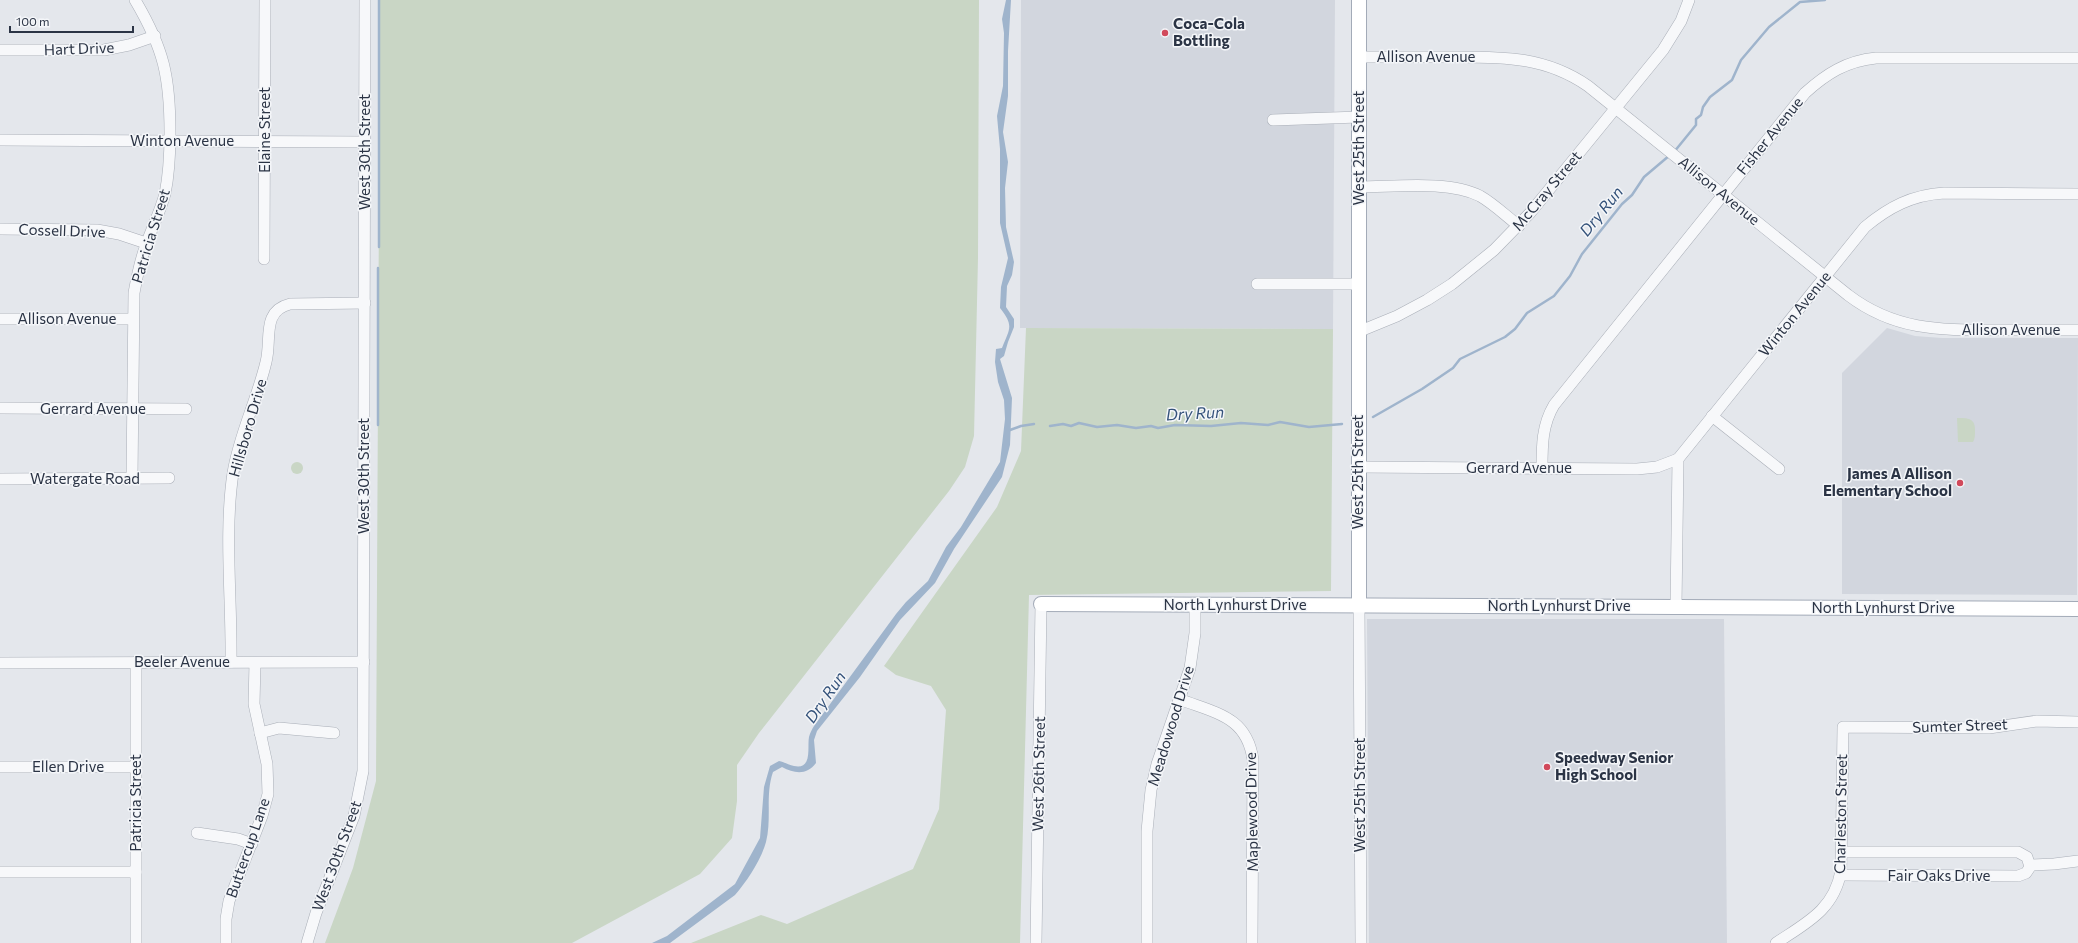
<svg xmlns="http://www.w3.org/2000/svg" width="2078" height="943" viewBox="0 0 2078 943" font-family="Commissioner,sans-serif">
	<style>
		.built { fill: #d2d6de }
		.green { fill: #c9d6c5 }
		.water { fill: #9fb4cc }
		.lines { fill: none; stroke-linecap: round; stroke-linejoin: round }
		.stream { stroke: #9fb4cc; stroke-width: 2.5 }
		.minor-casing { stroke: #a9aeb7; stroke-width: 12 }
		.major-casing { stroke: #a3abb8; stroke-width: 16 }
		.minor { stroke: #f7f8fa; stroke-width: 11 }
		.major { stroke: #fff; stroke-width: 14 }
		.poi-dot { fill: #d1495b; stroke: #f4f6f9; stroke-width: 1.5 }
		.labels { text-anchor: middle; stroke-width: 3; stroke-linejoin: round; paint-order: stroke }
		.poi-label { font-size: 15px; font-weight: bold; fill: #2b3445; stroke: #f4f6f9; text-anchor: start }
		.street-label { font-size: 15px; fill: #2b3445; stroke: #f4f6f9 }
		.water-label { font-size: 16px; font-style: italic; fill: #34527a; stroke: #f4f6f9 }
	</style>
	<rect width="100%" height="100%" fill="#e4e7ec"/>
	<g class="built">
		<path d="M1021 0H1335L1333 329 1020 328Z"/>
		<path d="M1887 328 1915 336 1942 338H2078L2077 595 1842 594V373Z"/>
		<path d="M1367 619H1724L1727 943H1369Z"/>
	</g>
	<g class="green">
		<path d="M380 0H979L978 258 974 436 965 467 949 491 759 733 737 765V801L732 838 700 874 572 943H325L353 868 376 781Z"/>
		<path d="M1026 328 1333 329 1331 591 1029 595 1020 943H691L761 915 787 924 913 869 939 809 946 710 931 686 896 675 884 666 997 507 1021 451Z"/>
		<path d="M1957 418C1968 418 1975 418 1975 430 1975 435 1975 439 1973 442H1958Z"/>
		<circle cx="297" cy="468" r="6"/>
	</g>
	<path class="water" d="M1006 0H1011L1008 51V96L1003 132 1008 162 1005 188 1006 227 1014 262 1012 275 1007 286 1006 307 1014 319V327L1008 342 1004 356 1000 359 1012 398 1010 445 1002 477 954 549 935 583 900 620 860 677 817 731 814 740 816 763C807 775 795 774 782 767L773 772C765 795 772 819 766 842 761 860 747 881 735 895L670 943H652L667 936 735 884 760 838 764 787 770 766 779 761C784 762 789 765 794 766 813 770 807 747 809 737 810 733 812 729 814 726L896 614 906 602 928 581 946 547 961 527 1000 462 1005 419 1004 400 998 382 995 362 996 349 1002 348C1010 328 1014 326 1000 308L1001 287 1008 258 1000 223V149L997 116 1003 86 1004 33 1002 19Z"/>
	<g class="lines">
		<g class="stream">
			<path d="M1674 152 1696 125V119L1701 115 1703 107 1710 97 1732 80 1741 60 1769 27 1800 2 1825 0"/>
			<path d="M379 247V0"/>
			<path d="M1373 417 1422 389 1453 368 1460 359 1505 337 1515 329 1527 313 1554 296 1570 276 1582 254 1622 204 1632 195 1644 177 1670 155"/>
			<path d="M378 425V268"/>
			<path d="M1050 426 1063 424 1071 426 1079 423 1097 427 1117 425 1136 428 1151 426 1158 428 1175 425 1211 426 1241 423 1268 425 1280 422 1309 427 1342 424"/>
			<path d="M1010 430 1021 426 1034 424"/>
		</g>
		<defs>
			<g id="minor">
				<path d="M0 50H104L129 45 155 36"/>
				<path d="M1359 57C1389 57 1418 57 1447 57 1499 57 1543 55 1588 86L1848 295C1894 330 1938 330 1993 330 2021 330 2050 330 2078 330"/>
				<path d="M1273 120 1359 117"/>
				<path d="M0 140 365 142"/>
				<path d="M1359 187C1394 187 1449 180 1480 196 1494 204 1506 216 1519 226"/>
				<path d="M0 229 97 230 119 234 146 243"/>
				<path d="M264 259 265 0"/>
				<path d="M1257 284H1358"/>
				<path d="M0 319H133"/>
				<path d="M1358 332 1397 316 1427 300 1452 284 1494 250 1530 213 1663 50 1681 21 1689 0"/>
				<path d="M0 408 186 409"/>
				<path d="M1712 416 1779 469"/>
				<path d="M1358 467 1637 469 1657 467 1678 459"/>
				<path d="M1542 468C1542 446 1542 425 1554 405L1805 93C1826 74 1846 61 1876 58H2078"/>
				<path d="M132 478 134 293C137 276 140 261 146 245 152 228 160 212 165 194 169 174 170 153 170 133 170 77 164 49 135 0"/>
				<path d="M0 479 169 478"/>
				<path d="M1359 605 1361 943"/>
				<path d="M1676 607 1678 459 1865 227C1889 207 1912 195 1944 193L2078 194"/>
				<path d="M136 662V943"/>
				<path d="M231 662C232 601 224 533 233 473 239 435 257 400 266 362 272 340 261 311 290 304L365 303"/>
				<path d="M0 663 364 662"/>
				<path d="M1179 699C1215 713 1247 716 1253 760L1252 943"/>
				<path d="M260 733 279 728 334 733"/>
				<path d="M0 767H136"/>
				<path d="M197 833 238 839 252 844"/>
				<path d="M2030 865 2054 864 2078 861"/>
				<path d="M0 872H136"/>
				<path d="M1841 875 2018 876 2026 873 2030 867 2027 857 2018 852H1842"/>
				<path d="M226 943V919L229 901 262 816 268 794 267 764 254 704 255 663"/>
				<path d="M307 943 316 913 354 816 363 771 365 0"/>
				<path d="M1036 943 1041 604"/>
				<path d="M1147 943V831L1151 790 1157 764 1190 668 1195 633V605"/>
				<path d="M1776 943C1806 923 1834 910 1841 871L1843 727 1989 728 2037 721 2078 722"/>
			</g>
			<g id="major">
				<path d="M1041 604 2078 609"/>
				<path d="M1359 605V0"/>
			</g>
		</defs>
		<use href="#minor" class="minor-casing"/>
		<use href="#major" class="major-casing"/>
		<use href="#minor" class="minor"/>
		<use href="#major" class="major"/>
	</g>
	<g class="poi-dot">
		<circle cx="1165" cy="33" r="4"/>
		<circle cx="1960" cy="483" r="4"/>
		<circle cx="1547" cy="767" r="4"/>
	</g>
	<g class="labels">
		<g class="poi-label">
			<text x="1173" y="29">Coca-Cola<tspan x="1173" dy="17">Bottling</tspan></text>
			<text x="1952" y="479" text-anchor="end">James A Allison<tspan x="1952" dy="17">Elementary School</tspan></text>
			<text x="1555" y="763">Speedway Senior<tspan x="1555" dy="17">High School</tspan></text>
		</g>
		<g class="street-label">
			<text transform="translate(79 49) rotate(-2)" y="5">Hart Drive</text>
			<text x="1426" y="62">Allison Avenue</text>
			<text transform="translate(265 130) rotate(-90)" y="5">Elaine Street</text>
			<text transform="translate(1770 136) rotate(-51)" y="5">Fisher Avenue</text>
			<text x="182" y="146">Winton Avenue</text>
			<text transform="translate(1359 148) rotate(-90)" y="5">West 25th Street</text>
			<text transform="translate(365 152) rotate(-90)" y="5">West 30th Street</text>
			<text transform="translate(1547 191) rotate(-50)" y="5">McCray Street</text>
			<text transform="translate(1719 191) rotate(39)" y="5">Allison Avenue</text>
			<text transform="translate(62 231) rotate(2)" y="5">Cossell Drive</text>
			<text transform="translate(151 236) rotate(-73)" y="5">Patricia Street</text>
			<text transform="translate(1795 314) rotate(-51)" y="5">Winton Avenue</text>
			<text x="67" y="324">Allison Avenue</text>
			<text x="2011" y="335">Allison Avenue</text>
			<text x="93" y="414">Gerrard Avenue</text>
			<text transform="translate(248 428) rotate(-74)" y="5">Hillsboro Drive</text>
			<text x="1519" y="473">Gerrard Avenue</text>
			<text transform="translate(1358 472) rotate(-90)" y="5">West 25th Street</text>
			<text transform="translate(364 476) rotate(-90)" y="5">West 30th Street</text>
			<text x="85" y="484">Watergate Road</text>
			<text x="1235" y="610">North Lynhurst Drive</text>
			<text x="1559" y="611">North Lynhurst Drive</text>
			<text x="1883" y="613">North Lynhurst Drive</text>
			<text x="182" y="667">Beeler Avenue</text>
			<text transform="translate(1171 726) rotate(-73)" y="5">Meadowood Drive</text>
			<text transform="translate(1960 726) rotate(-2)" y="5">Sumter Street</text>
			<text x="68" y="772">Ellen Drive</text>
			<text transform="translate(1039 774) rotate(-89)" y="5">West 26th Street</text>
			<text transform="translate(1360 795) rotate(-90)" y="5">West 25th Street</text>
			<text transform="translate(136 803) rotate(-90)" y="5">Patricia Street</text>
			<text transform="translate(1252 812) rotate(-91)" y="5">Maplewood Drive</text>
			<text transform="translate(1841 814) rotate(-89)" y="5">Charleston Street</text>
			<text transform="translate(248 848) rotate(-71)" y="5">Buttercup Lane</text>
			<text transform="translate(337 856) rotate(-70)" y="5">West 30th Street</text>
			<text x="1939" y="881">Fair Oaks Drive</text>
		</g>
		<g class="water-label">
			<text transform="translate(1601 211) rotate(-51)" y="6">Dry Run</text>
			<text transform="translate(1195 413) rotate(-3)" y="6">Dry Run</text>
			<text transform="translate(825 697) rotate(-55)" y="6">Dry Run</text>
		</g>
	</g>
	<path d="M10 26v6h123v-6" fill="none" stroke="#2b3445" stroke-width="2"/>
	<text x="16" y="26" font-size="12" fill="#2b3445" stroke="#f4f6f9" stroke-width="3" paint-order="stroke">100 m</text>
</svg>
